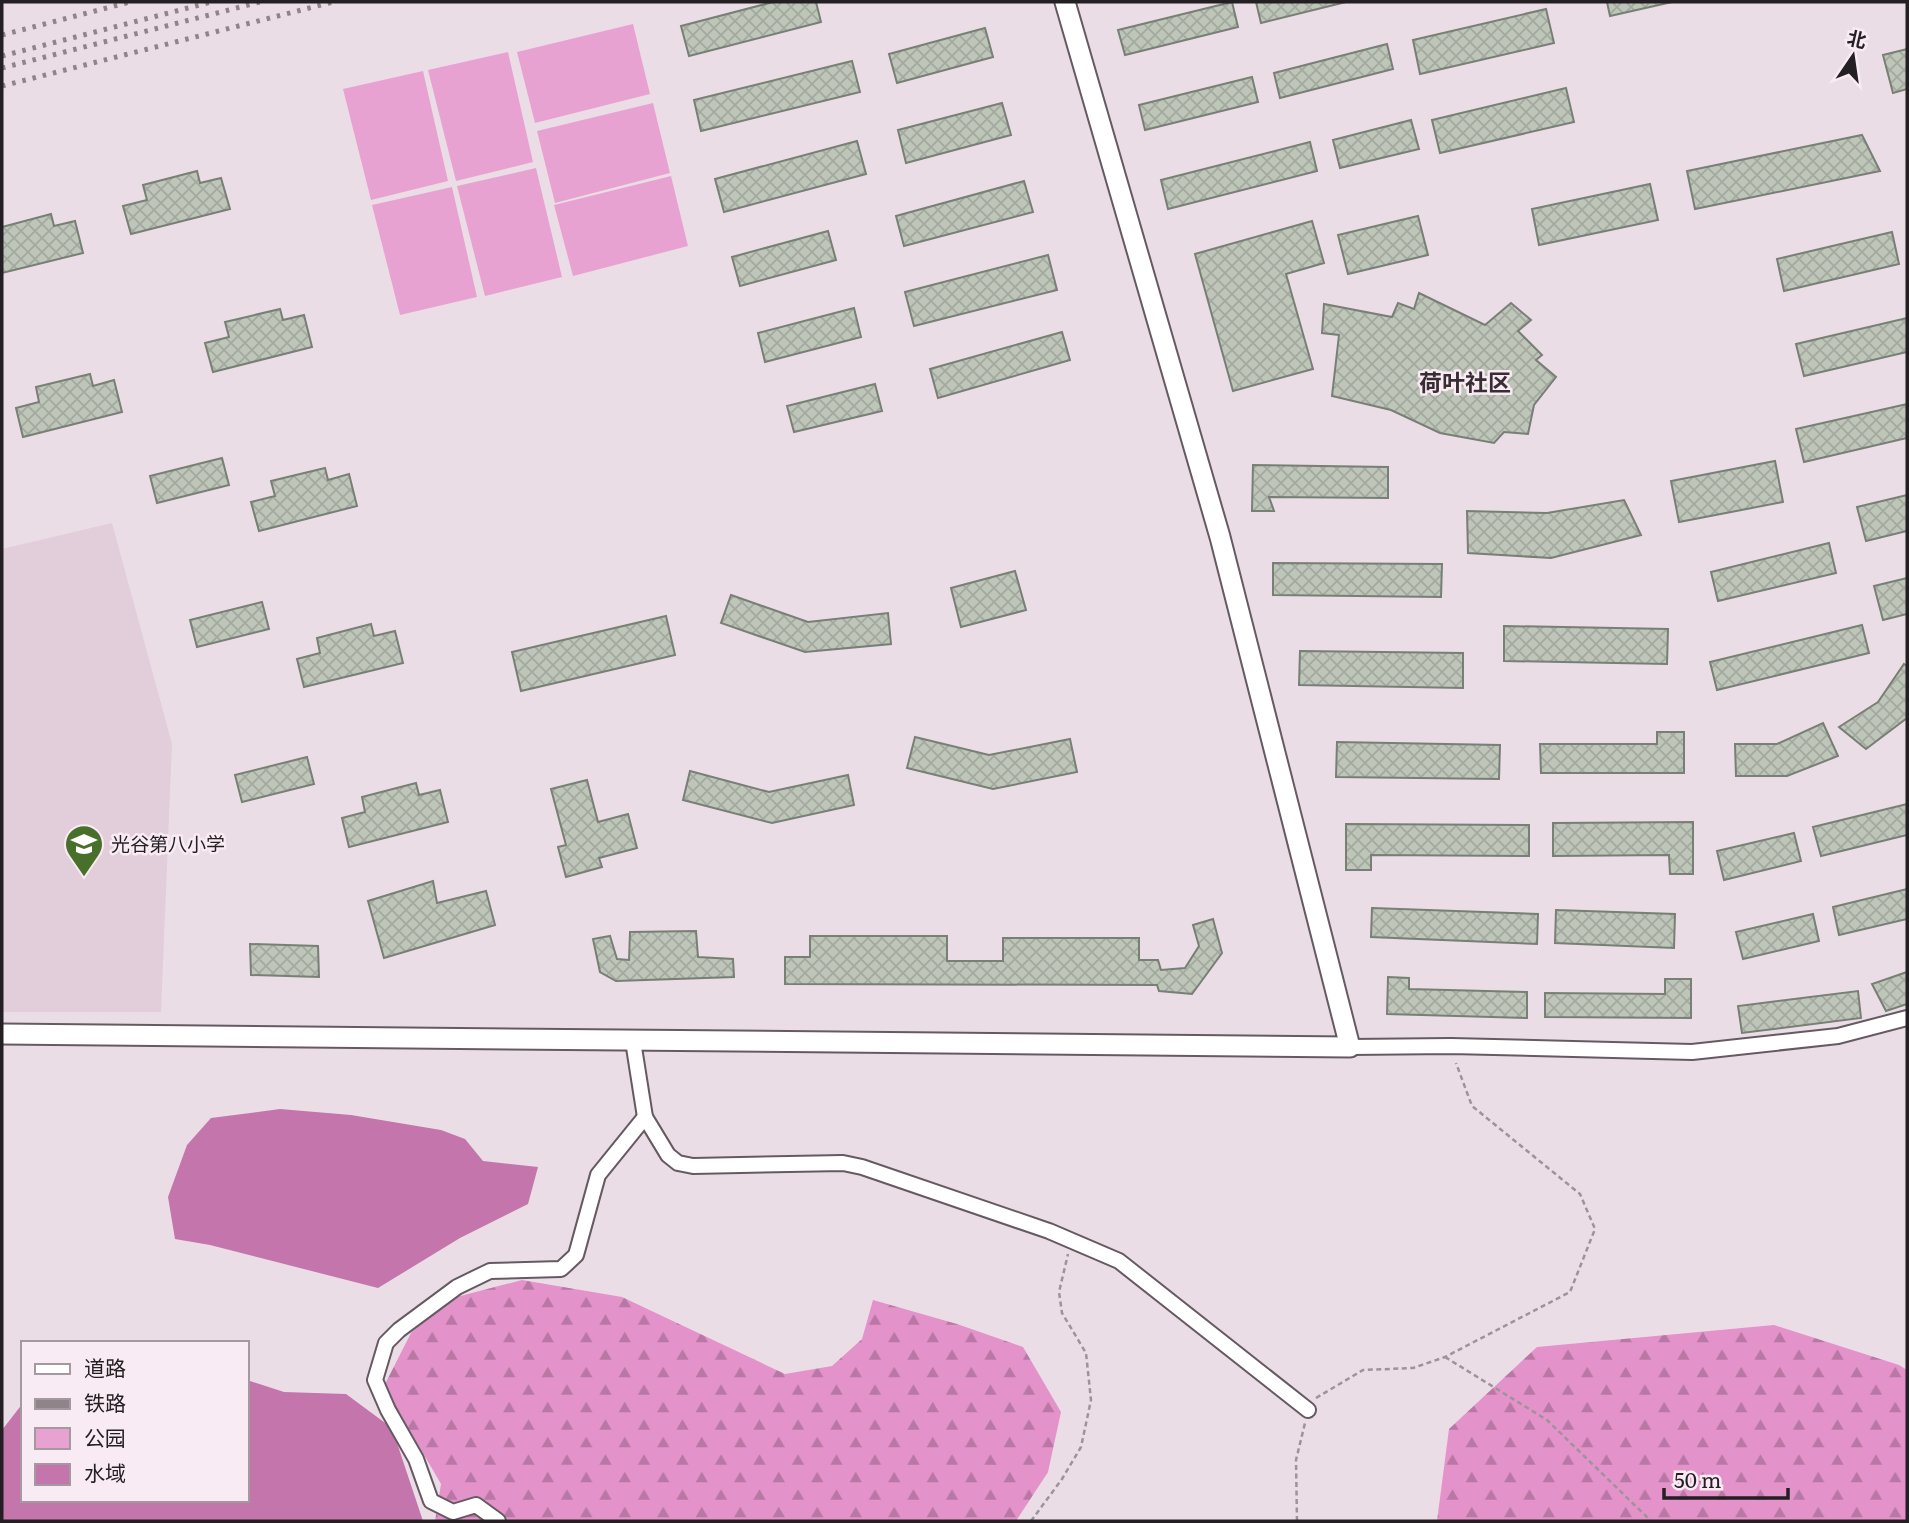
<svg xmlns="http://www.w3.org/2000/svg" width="1909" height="1523" viewBox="0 0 1909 1523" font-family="Literata,'Noto Sans SC',serif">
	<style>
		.built { fill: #e2cedb }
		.forest { fill: url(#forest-firs) }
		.green { fill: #e8a2d2 }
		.water { fill: #c475ac }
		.building { fill: url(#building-cross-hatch); stroke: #787f74; stroke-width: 2 }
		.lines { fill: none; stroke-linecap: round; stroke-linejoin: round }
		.street-casing { stroke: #665a62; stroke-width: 18 }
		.secondary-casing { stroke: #665a62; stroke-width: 23 }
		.path { stroke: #9e939a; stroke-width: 2.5; stroke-dasharray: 5 3.5; stroke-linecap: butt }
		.street { stroke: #fff; stroke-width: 14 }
		.secondary { stroke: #fff; stroke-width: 19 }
		.rail { stroke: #8e848a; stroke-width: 5; stroke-dasharray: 3.5 7; stroke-linecap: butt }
		.labels { text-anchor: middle; stroke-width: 5; stroke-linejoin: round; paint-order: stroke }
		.poi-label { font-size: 19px; fill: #241f22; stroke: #f8ebf3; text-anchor: start }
		.quarter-label { font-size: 23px; font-weight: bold; fill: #372d33; stroke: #f8ebf3 }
	</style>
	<defs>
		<pattern id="forest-firs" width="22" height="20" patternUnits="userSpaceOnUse" patternTransform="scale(1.75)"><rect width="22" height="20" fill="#e392ca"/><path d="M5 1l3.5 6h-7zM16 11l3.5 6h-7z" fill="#b877a4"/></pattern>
		<pattern id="building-cross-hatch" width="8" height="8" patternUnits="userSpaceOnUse" patternTransform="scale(1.75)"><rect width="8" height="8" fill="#bec5b9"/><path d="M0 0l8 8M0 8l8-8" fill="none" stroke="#a3a99f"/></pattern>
	</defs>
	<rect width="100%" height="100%" fill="#ebdde6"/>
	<path class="built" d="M112 523 172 744 161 1012H2V549Z"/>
	<g class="forest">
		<path d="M522 1280 622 1297 785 1374 832 1366 862 1339 873 1300 957 1324 1023 1347 1061 1412 1048 1472 1016 1521H435L441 1484 384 1386 411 1333 449 1299Z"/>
		<path d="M1774 1325 1899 1365 1907 1370V1521H1437L1449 1429 1537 1347Z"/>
	</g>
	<g class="green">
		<path d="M633 24 650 94 535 123 517 52Z"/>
		<path d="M508 52 533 162 456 181 428 70Z"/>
		<path d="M423 71 448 181 371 200 343 89Z"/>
		<path d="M653 103 670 173 555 203 537 131Z"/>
		<path d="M536 168 562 277 485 296 457 186Z"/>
		<path d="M671 176 688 246 573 276 554 205Z"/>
		<path d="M452 187 477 297 400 315 372 205Z"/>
	</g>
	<g class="water">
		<path d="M280 1109 351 1115 441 1130 465 1139 483 1161 538 1167 528 1204 460 1238 378 1288 210 1245 175 1239 168 1197 187 1145 211 1118Z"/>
		<path d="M247 1380 284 1392 346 1394 392 1428 423 1521H2V1430L23 1403V1500H247Z"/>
	</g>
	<g class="building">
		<path d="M773 2H816L821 22 689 56 681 26Z"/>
		<path d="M1232 2 1238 27 1125 55 1118 30Z"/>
		<path d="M1256 2H1346L1261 23Z"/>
		<path d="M1607 2H1672L1610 16Z"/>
		<path d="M1546 9 1554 43 1420 74 1413 40Z"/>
		<path d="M985 28 993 57 897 83 889 54Z"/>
		<path d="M1387 44 1393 69 1280 98 1274 73Z"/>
		<path d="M1907 49V89L1893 93 1883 55Z"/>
		<path d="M852 61 860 92 701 131 694 100Z"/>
		<path d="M1252 77 1258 102 1145 130 1139 105Z"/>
		<path d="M1566 88 1574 122 1440 153 1432 120Z"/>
		<path d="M1002 103 1011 135 906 163 898 130Z"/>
		<path d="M1411 120 1419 149 1340 168 1333 140Z"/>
		<path d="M1862 135 1880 171 1695 209 1687 171Z"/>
		<path d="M857 141 866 174 724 212 715 179Z"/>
		<path d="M1310 142 1317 171 1168 209 1161 180Z"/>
		<path d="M197 171 200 183 221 178 230 209 131 234 123 206 147 200 143 185Z"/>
		<path d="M1024 181 1033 212 904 246 896 216Z"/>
		<path d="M1650 184 1658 220 1539 245 1532 209Z"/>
		<path d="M51 214 54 226 75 221 83 253 2 273V227Z"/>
		<path d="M1418 216 1428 255 1348 274 1338 235Z"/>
		<path d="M1312 221 1324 263 1286 274 1313 369 1233 391 1195 254Z"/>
		<path d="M828 231 836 260 740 286 732 257Z"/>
		<path d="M1892 232 1899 264 1784 291 1777 259Z"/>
		<path d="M1048 255 1057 290 914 326 905 292Z"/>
		<path d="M1419 293 1485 325 1511 303 1531 320 1518 331 1542 355 1536 360 1556 377 1534 405 1528 434 1504 432 1494 443 1440 433 1391 410 1332 396 1339 335 1322 333 1324 304 1392 317 1398 303 1414 309Z"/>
		<path d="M854 308 861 337 765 362 758 333Z"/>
		<path d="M280 309 283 320 304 315 312 347 213 372 205 343 229 337 225 322Z"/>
		<path d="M1907 318V352L1804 376 1796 344Z"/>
		<path d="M1062 332 1070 360 938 398 930 369Z"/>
		<path d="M90 374 93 386 114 380 122 412 23 437 16 408 39 402 36 387Z"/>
		<path d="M875 384 882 411 794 432 787 406Z"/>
		<path d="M1907 404V438L1804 462 1796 429Z"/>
		<path d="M222 458 229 485 157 503 150 476Z"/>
		<path d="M1775 461 1783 502 1679 522 1671 481Z"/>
		<path d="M1253 465 1388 467V498L1269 497 1274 511H1252Z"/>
		<path d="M325 468 328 480 349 474 357 506 259 531 251 502 275 496 271 481Z"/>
		<path d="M1907 495V531L1866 541 1857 507Z"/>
		<path d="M1624 500 1641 535 1551 558 1468 553 1467 511 1547 513Z"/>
		<path d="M1829 543 1836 573 1718 601 1711 572Z"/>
		<path d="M1273 563 1442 564 1441 597 1273 595Z"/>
		<path d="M1015 571 1026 610 961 627 951 588Z"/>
		<path d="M1907 578V614L1883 620 1874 586Z"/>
		<path d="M731 595 808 622 888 613 891 644 805 652 721 623Z"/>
		<path d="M262 602 269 629 197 647 190 620Z"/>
		<path d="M666 616 675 655 521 691 512 652Z"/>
		<path d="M371 624 374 636 395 631 403 663 304 687 297 659 320 653 317 638Z"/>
		<path d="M1862 625 1869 653 1717 690 1710 662Z"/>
		<path d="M1504 626 1668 629 1667 664 1504 661Z"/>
		<path d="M1300 651 1463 653V688L1299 685Z"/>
		<path d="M1904 664 1907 666V718L1866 749 1839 727 1878 702Z"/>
		<path d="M1823 723 1838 756 1787 776H1736L1735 744H1777Z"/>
		<path d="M1657 732H1684V773H1541L1540 744H1657Z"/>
		<path d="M915 737 989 755 1070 739 1077 772 993 789 907 768Z"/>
		<path d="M1337 742 1500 745 1499 779 1336 777Z"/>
		<path d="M307 757 314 784 242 802 235 775Z"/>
		<path d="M690 771 769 792 848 775 854 805 772 823 683 800Z"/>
		<path d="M587 780 598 822 628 814 637 848 599 858 602 867 566 877 558 847 566 845 551 789Z"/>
		<path d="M416 783 419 795 440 790 448 822 349 847 342 818 365 812 362 797Z"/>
		<path d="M1907 804V835L1821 856 1813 827Z"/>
		<path d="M1693 822V874H1670L1669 855 1553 856V823Z"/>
		<path d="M1346 824 1529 825V856L1371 855V870H1346Z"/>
		<path d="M1794 833 1801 861 1724 880 1717 851Z"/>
		<path d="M433 881 437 903 486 891 495 925 384 958 368 901Z"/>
		<path d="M1907 889V919L1839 935 1833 907Z"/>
		<path d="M1372 908 1538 914 1537 944 1371 937Z"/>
		<path d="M1556 910 1675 914 1674 948 1555 943Z"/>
		<path d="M1813 914 1819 941 1743 959 1736 932Z"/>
		<path d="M1213 919 1222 953 1192 994 1159 991 1157 985 785 984V957H810V936H947V961H1003V938H1139V960H1158L1161 970 1185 968 1199 946 1193 925Z"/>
		<path d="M696 931 698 957 733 959 734 977 616 981 600 972 593 939 610 936 617 959 629 960 630 932Z"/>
		<path d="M250 944 318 946 319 977 251 975Z"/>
		<path d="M1907 972V1004L1886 1011 1872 984Z"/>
		<path d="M1388 977 1409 978V989L1527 992V1018L1387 1014Z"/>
		<path d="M1665 979H1691V1018L1545 1017V993L1665 994Z"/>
		<path d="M1858 991 1861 1018 1742 1033 1738 1006Z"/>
	</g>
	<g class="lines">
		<defs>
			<g id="street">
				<path d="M633 1041 645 1117 668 1155 678 1163 693 1166 843 1163 862 1167 1049 1231 1119 1261 1308 1410"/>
				<path d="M1350 1047 1451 1046 1692 1052 1838 1036 1907 1018"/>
				<path d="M498 1521 476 1505 453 1512 431 1501 416 1459 388 1410 375 1380 386 1343 399 1330 457 1287 490 1271 561 1269 576 1255 598 1175 645 1117"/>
			</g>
			<path id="secondary" d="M2 1034 1350 1047 1220 537 1065 2"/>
		</defs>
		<use href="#street" class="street-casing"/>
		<use href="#secondary" class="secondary-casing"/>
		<g class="path">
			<path d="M1445 1357 1547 1420 1651 1521"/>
			<path d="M1316 1398 1363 1370 1413 1368 1445 1357 1570 1292 1595 1229 1580 1194 1472 1106 1456 1063"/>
			<path d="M1031 1521 1062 1479 1081 1447 1091 1400 1086 1353 1062 1313 1059 1292 1068 1254"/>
			<path d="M1297 1521 1296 1460 1305 1423"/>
		</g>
		<use href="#street" class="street"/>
		<use href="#secondary" class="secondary"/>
		<g class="rail">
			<path d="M2 35 130 2"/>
			<path d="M2 56 211 2"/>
			<path d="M2 68 260 2"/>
			<path d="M2 86 333 2"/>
		</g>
	</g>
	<defs>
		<symbol id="school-pin" viewBox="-11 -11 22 30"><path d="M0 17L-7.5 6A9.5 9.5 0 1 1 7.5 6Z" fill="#49702b" stroke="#f8ebf3"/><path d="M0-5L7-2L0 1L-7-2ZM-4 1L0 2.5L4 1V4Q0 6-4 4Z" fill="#fff"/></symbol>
	</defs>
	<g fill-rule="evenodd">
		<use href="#school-pin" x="62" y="822" width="44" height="60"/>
	</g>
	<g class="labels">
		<g class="poi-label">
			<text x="111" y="851">光谷第八小学</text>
		</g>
		<g class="quarter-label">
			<text x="1465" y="391">荷叶社区</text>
		</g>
	</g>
	<rect width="1909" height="1523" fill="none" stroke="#241f22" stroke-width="7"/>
	<rect x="21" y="1341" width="228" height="161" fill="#f8ebf3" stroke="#a3999f" stroke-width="2"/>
	<rect x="35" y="1364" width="35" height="10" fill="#ffffff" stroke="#a3999f" stroke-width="2"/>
	<text x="84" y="1376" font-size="21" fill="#241f22">道路</text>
	<rect x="35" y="1399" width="35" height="10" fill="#8e848a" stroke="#a3999f" stroke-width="2"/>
	<text x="84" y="1411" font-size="21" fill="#241f22">铁路</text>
	<rect x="35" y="1428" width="35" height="21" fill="#e8a2d2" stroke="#a3999f" stroke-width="2"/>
	<text x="84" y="1446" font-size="21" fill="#241f22">公园</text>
	<rect x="35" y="1464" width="35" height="21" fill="#c475ac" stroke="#a3999f" stroke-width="2"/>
	<text x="84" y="1481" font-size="21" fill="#241f22">水域</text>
	<g transform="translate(1853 56) rotate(13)" stroke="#f8ebf3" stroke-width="5" paint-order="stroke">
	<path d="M0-5L12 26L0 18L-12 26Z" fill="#241f22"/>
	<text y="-10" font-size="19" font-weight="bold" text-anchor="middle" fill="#241f22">北</text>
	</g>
	<path d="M1664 1488v10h124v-10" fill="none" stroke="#241f22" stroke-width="3.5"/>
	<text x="1674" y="1488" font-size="21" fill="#241f22" stroke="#f8ebf3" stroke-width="5" paint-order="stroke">50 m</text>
</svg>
